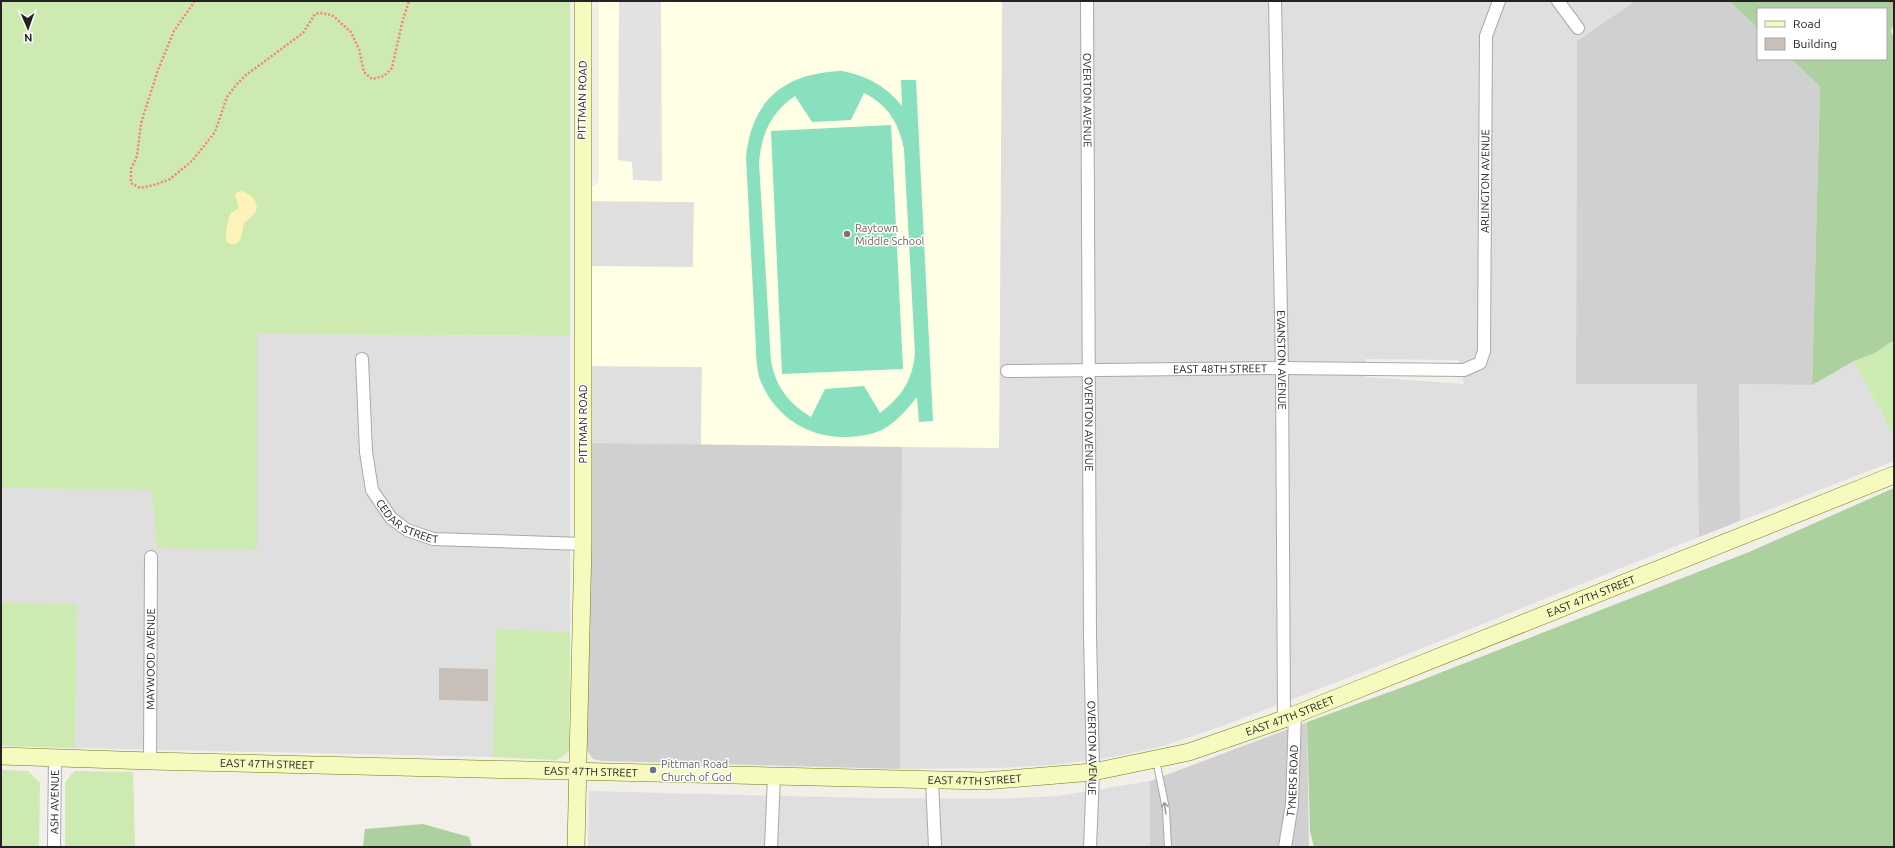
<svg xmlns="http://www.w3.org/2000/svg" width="1895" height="848" viewBox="0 0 1895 848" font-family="Ubuntu,sans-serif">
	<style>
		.residential { fill: #e0dfdf; fill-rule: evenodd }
		.education { fill: #ffffe5 }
		.religious { fill: #d0d0d0 }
		.grass { fill: #cdebb0 }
		.forest { fill: #add19e }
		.sand { fill: #fff1ba }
		.pitch { fill: #88e0be; fill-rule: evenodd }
		.parking { fill: #e2e2e2 }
		.building { fill: #c7bfb8 }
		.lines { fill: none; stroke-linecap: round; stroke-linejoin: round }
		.lane-casing { stroke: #a9a9a9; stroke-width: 8 }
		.street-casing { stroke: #a9a9a9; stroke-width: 14 }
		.secondary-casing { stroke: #707d05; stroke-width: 18 }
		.path { stroke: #fa8072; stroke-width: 2.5; stroke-dasharray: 2 2; stroke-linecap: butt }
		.lane { stroke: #fff; stroke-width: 6 }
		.street { stroke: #fff; stroke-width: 12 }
		.secondary { stroke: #f7fabf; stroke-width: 17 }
		.oneway { stroke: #9c9c9c }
		.education-dot { fill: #8d6e63; stroke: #fff; stroke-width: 1.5 }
		.worship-dot { fill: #6b7280; stroke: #fff; stroke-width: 1.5 }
		.labels { text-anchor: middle; stroke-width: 3; stroke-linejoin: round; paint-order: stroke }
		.street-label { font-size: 11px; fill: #222; stroke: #fff }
		.education-label { font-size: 11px; fill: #785e54; stroke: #fff; text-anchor: start }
		.worship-label { font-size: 11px; fill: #5b616d; stroke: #fff; text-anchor: start }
	</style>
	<rect width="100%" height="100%" fill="#f2efe9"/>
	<g class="residential">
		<path d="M1002 1H1635L1577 41 1576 384H1698L1699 537 1363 672 1225 725 1163 746 1113 757 1054 765 998 768 900 769 902 447H999ZM1366 359 1458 360 1464 384 1366 377Z"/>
		<path d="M589 201 694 202 693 268 588 266Z"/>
		<path d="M257 334 570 336V632L496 629 493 757 75 748 77 604 1 602V488L152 490 257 549Z"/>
		<path d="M1854 361 1894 437V461L1740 521 1739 384 1812 385Z"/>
		<path d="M588 366 702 367 701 445 587 443Z"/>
		<path d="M1150 781V847H588L589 791 869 798 998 799 1058 796Z"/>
	</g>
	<path class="education" d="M599 1H1002L999 448 701 445 702 367 588 366V266L693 267 694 202 589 201 592 187 599 182Z"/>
	<g class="religious">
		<path d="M1635 1H1729L1758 28V59H1791L1820 85 1812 385 1739 384 1740 521 1699 537 1697 384H1576L1577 41Z"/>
		<path d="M587 443 902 447 900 769 602 761 593 759 588 752 585 744Z"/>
		<path d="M1307 722 1309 847H1150V781Z"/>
	</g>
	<g class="grass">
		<path d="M1 1H570V336L257 334V550L157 548 152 490 1 488Z"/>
		<path d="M1894 340V437L1854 361 1875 353Z"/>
		<path d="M1 602 77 604 75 748 1 746Z"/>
		<path d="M496 629 570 632 569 750 565 755 557 760 493 757Z"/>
		<path d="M1 770 28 771 40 783 39 847H1Z"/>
		<path d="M74 771 133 772 135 847H65V783Z"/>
	</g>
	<g class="forest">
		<path d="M1729 1H1894V23L1891 31 1894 39V340L1875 353 1854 361 1812 385 1820 86 1791 59H1886V9H1758V28Z"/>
		<path d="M1894 488V847H1314L1310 831 1307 722 1414 683 1749 552Z"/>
		<path d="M423 824 469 837 472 847H363L365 829Z"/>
	</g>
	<path class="sand" d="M241 191C251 193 262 204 254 214 252 217 247 220 244 223 241 233 244 246 229 244 227 241 226 241 226 238 225 236 229 215 231 213 233 211 237 210 239 208L235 196 237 192Z"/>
	<g class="pitch">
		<path d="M842 71C867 76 886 86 902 106L901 80H916L933 421 919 422 917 397C908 408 899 419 887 427 875 435 857 437 843 437 804 437 772 413 759 377 757 368 756 358 756 349L746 157C752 99 785 73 842 71ZM864 93C888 105 899 123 904 149L915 354C912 382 901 397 880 413L864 386 825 389 811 417C788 403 776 387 771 361L759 163C761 135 771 112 795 96L812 122 851 120Z"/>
		<path d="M891 125 903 369 782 374 771 131Z"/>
	</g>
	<path class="parking" d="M619 1H661L662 181 633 180 632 162 618 160Z"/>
	<path class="building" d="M439 668 488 669V701L439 700Z"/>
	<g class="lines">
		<defs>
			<path id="lane" d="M1156 760 1166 809 1168 847"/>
			<g id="street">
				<path id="s1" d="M1087 1 1090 635 1093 772 1090 847"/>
				<path id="s2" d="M1275 1 1282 368 1284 719"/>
				<path d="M1558 1 1578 28"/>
				<path id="s3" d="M362 359 366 452 372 490 391 518 407 530 433 539 583 544"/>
				<path id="s4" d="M1007 371 1282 368 1464 370 1480 363 1484 351 1486 36 1499 1"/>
				<path id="s5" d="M150 761 151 557"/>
				<path d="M932 780 935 847"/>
				<path id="s6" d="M54 847 55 757"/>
				<path d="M771 847 774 776"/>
				<path id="s7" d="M1285 847 1292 804 1295 714"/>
			</g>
			<g id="secondary">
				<path id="s8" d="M1 756 150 761 984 781 1093 772 1189 752 1284 719 1894 475"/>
				<path d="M576 847 583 544V1"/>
			</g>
		</defs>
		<use href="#lane" class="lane-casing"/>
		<use href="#street" class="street-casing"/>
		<use href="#secondary" class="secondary-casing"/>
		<g class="path">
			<path d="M195 1 174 31 158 70 141 123 137 156 131 169V183L140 188 154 185 170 179 192 161 215 132 227 97 236 85 246 75 303 33 315 14 320 13 332 15 351 32 359 49 364 72 372 79 384 76 392 68 402 23 409 1"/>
			<path d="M1890 1 1894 5"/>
		</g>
		<use href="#lane" class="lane"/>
		<use href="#street" class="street"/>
		<use href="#secondary" class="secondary"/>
	</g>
	<defs><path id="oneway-shaft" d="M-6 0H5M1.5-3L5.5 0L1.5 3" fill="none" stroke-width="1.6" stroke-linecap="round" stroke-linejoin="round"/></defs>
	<use class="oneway" href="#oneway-shaft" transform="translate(1165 808) rotate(-98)"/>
	<circle class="education-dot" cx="847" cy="234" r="4"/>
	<circle class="worship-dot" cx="653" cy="770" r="4"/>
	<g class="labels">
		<g class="street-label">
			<text transform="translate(582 100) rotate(-89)" y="4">PITTMAN ROAD</text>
			<text dy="4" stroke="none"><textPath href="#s1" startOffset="99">OVERTON AVENUE</textPath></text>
			<text dy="4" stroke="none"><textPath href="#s4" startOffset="657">ARLINGTON AVENUE</textPath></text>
			<text dy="4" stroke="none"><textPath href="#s2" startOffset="359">EVANSTON AVENUE</textPath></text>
			<text dy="4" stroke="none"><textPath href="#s4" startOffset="213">EAST 48TH STREET</textPath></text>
			<text transform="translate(583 424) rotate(-90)" y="4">PITTMAN ROAD</text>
			<text dy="4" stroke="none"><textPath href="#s1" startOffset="423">OVERTON AVENUE</textPath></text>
			<text dy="4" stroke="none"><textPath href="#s3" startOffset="181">CEDAR STREET</textPath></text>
			<text dy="4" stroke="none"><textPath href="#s8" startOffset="1622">EAST 47TH STREET</textPath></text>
			<text dy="4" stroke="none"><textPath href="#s5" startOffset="102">MAYWOOD AVENUE</textPath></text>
			<text dy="4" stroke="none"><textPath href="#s8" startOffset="1298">EAST 47TH STREET</textPath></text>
			<text dy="4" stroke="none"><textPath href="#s1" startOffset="747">OVERTON AVENUE</textPath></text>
			<text dy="4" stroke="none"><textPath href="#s8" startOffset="266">EAST 47TH STREET</textPath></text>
			<text dy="4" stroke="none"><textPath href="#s8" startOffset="590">EAST 47TH STREET</textPath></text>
			<text dy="4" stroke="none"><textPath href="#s8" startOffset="974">EAST 47TH STREET</textPath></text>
			<text dy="4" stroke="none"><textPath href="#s7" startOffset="67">TYNERS ROAD</textPath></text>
			<text dy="4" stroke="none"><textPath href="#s6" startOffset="45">ASH AVENUE</textPath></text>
		</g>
		<g class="education-label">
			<text x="855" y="232">Raytown<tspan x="855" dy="13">Middle School</tspan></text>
		</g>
		<g class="worship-label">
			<text x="661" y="768">Pittman Road<tspan x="661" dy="13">Church of God</tspan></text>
		</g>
	</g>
	<rect width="1895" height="848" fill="none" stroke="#222222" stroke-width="4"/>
	<rect x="1757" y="8" width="130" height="52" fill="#ffffff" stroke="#a7a7a7"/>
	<rect x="1765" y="21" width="20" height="6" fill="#f7fabf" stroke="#a7a7a7"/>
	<text x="1793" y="28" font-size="12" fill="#222222">Road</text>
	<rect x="1765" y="38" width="20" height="12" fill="#c7bfb8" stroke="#a7a7a7"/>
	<text x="1793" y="48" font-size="12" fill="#222222">Building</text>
	<g transform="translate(28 28) rotate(178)" stroke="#ffffff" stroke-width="3" paint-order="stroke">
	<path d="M0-3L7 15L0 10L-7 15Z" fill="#222222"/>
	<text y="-6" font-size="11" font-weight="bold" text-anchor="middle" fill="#222222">N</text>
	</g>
</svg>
